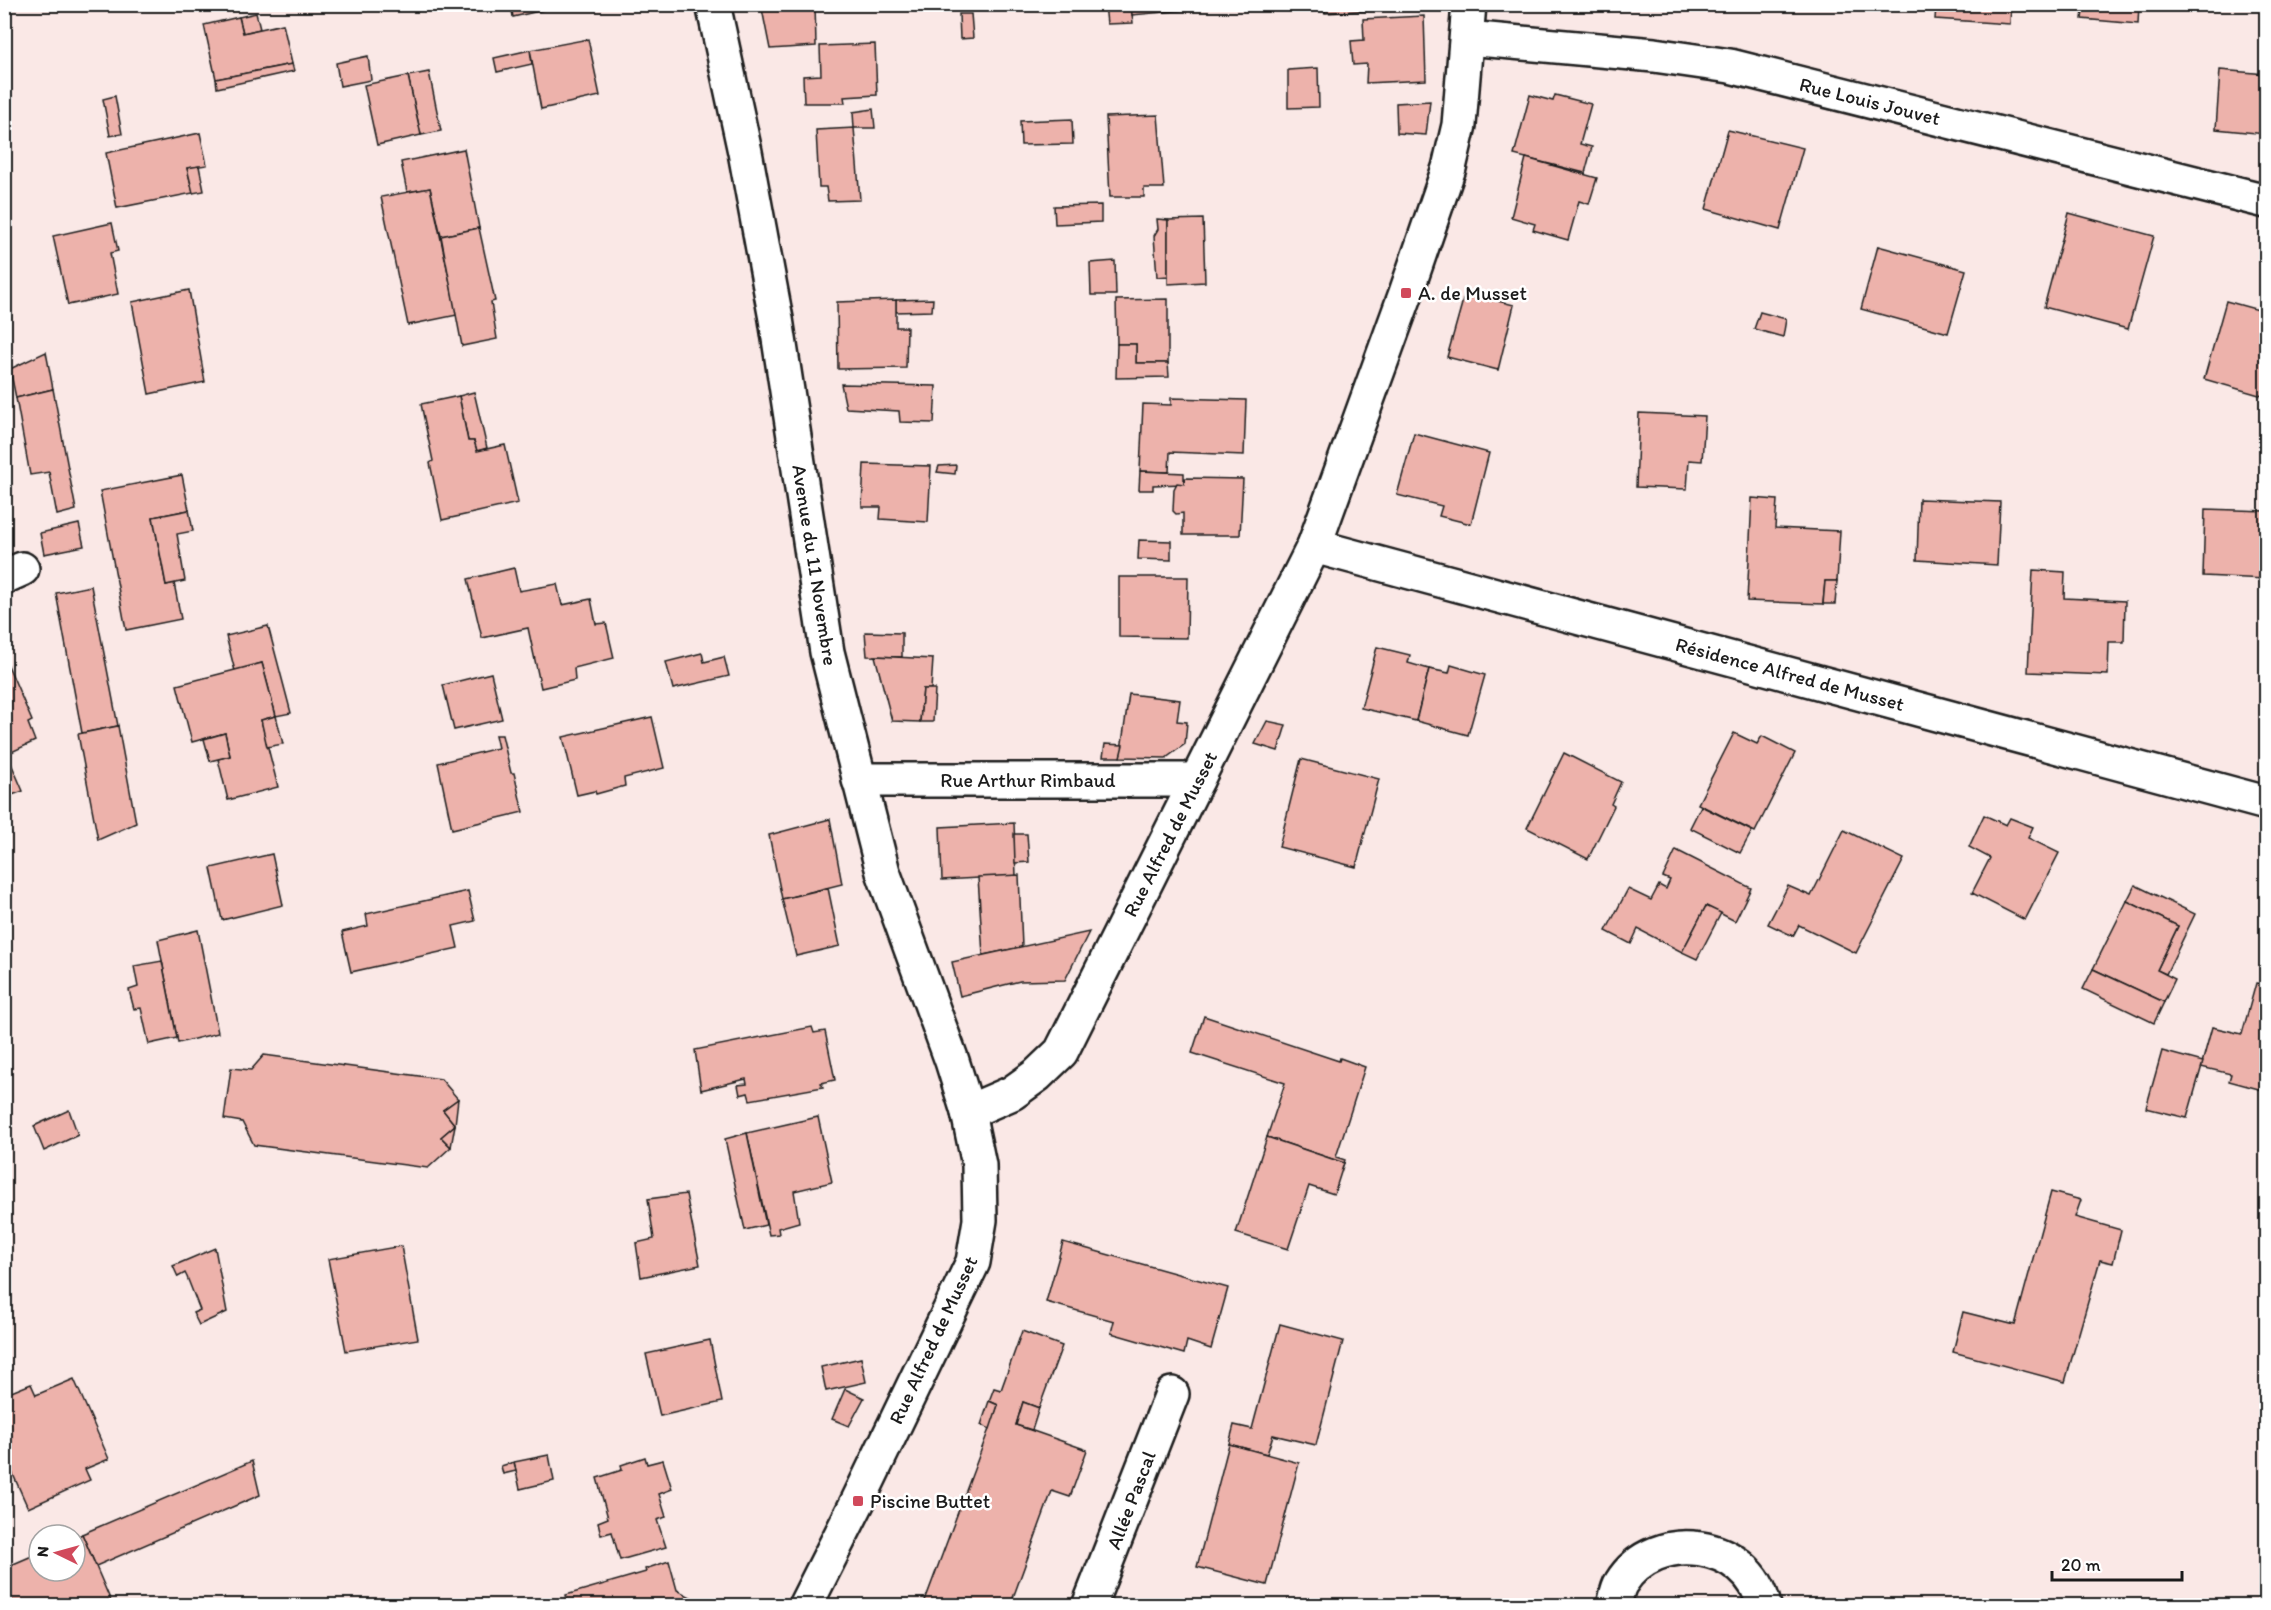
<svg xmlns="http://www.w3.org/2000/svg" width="2271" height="1610" viewBox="0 0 2271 1610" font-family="Itim,sans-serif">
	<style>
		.building { fill: #edb2ab; stroke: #1c1c1c; stroke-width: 1.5 }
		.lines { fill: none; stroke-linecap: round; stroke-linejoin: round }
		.minor-casing { stroke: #1c1c1c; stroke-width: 38 }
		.minor { stroke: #fff; stroke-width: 33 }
		.poi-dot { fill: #d1495b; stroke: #fff; stroke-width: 2 }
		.labels { text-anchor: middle; stroke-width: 5; stroke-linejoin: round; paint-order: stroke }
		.street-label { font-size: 20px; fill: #1c1c1c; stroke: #fff }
		.poi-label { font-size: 20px; fill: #1c1c1c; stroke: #fff; text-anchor: start }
	</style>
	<rect width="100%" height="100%" fill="#fae8e6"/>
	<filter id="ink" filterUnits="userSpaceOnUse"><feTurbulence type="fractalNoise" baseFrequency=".0167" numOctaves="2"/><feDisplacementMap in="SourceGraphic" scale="12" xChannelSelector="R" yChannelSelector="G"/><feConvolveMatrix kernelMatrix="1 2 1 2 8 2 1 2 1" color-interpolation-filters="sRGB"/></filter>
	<g filter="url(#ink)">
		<g class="building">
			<path d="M511 4H569L513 17Z"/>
			<path d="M761 4H815L816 46 770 49Z"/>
			<path d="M1105 4H1131L1133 23 1107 24Z"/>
			<path d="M1131 4H1185L1186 10 1132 15Z"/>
			<path d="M1325 4H1412V8L1325 13Z"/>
			<path d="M1746 4H1789L1788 8 1746 7Z"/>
			<path d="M2011 4 2010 24 1935 19 1936 7 1914 5Z"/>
			<path d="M2070 4H2139L2138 24 2082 19 2083 11 2070 8Z"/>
			<path d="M256 13 260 29 243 33 239 17Z"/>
			<path d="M959 14H971L973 38 960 39Z"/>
			<path d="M1424 16 1426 80 1366 83 1367 64 1353 65 1351 41 1364 40 1363 19Z"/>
			<path d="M239 17 243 33 283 24 292 64 216 79 204 25Z"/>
			<path d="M588 39 600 96 541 109 530 50Z"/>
			<path d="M875 44 877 95 844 97 845 103H804L803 76 821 75 820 46Z"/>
			<path d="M530 50 532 64 497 72 494 58Z"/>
			<path d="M368 56 371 80 340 86 336 63Z"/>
			<path d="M292 64 294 71 217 88 216 79Z"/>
			<path d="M1318 68 1319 107 1288 108V70Z"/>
			<path d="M2220 70 2266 74V134L2216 129Z"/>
			<path d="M429 72 441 131 421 135 408 76Z"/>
			<path d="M408 76 421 135 377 145 364 85Z"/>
			<path d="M1530 95 1553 101 1555 95 1591 104 1580 144 1592 147 1585 173 1514 155Z"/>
			<path d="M115 96 122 134 110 136 103 99Z"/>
			<path d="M1430 101 1426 135 1397 133 1396 103Z"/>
			<path d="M873 109 875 128H854L853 112Z"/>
			<path d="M1158 115 1164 188H1144V197H1110L1106 117Z"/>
			<path d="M1072 119 1073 144 1021 145 1020 121Z"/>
			<path d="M854 128 860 200 828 201 826 187H819L816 130Z"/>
			<path d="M1728 130 1803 148 1780 230 1706 209Z"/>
			<path d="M200 133 207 165 187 168 193 193 117 208 106 153Z"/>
			<path d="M464 149 479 228 441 236 430 188 407 192 401 162Z"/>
			<path d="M1526 158 1597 178 1589 204 1579 201 1568 240 1533 230 1535 224 1511 217Z"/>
			<path d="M199 166 204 191 193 193 187 168Z"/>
			<path d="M430 188 457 315 408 325 381 197Z"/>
			<path d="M1101 205V222L1055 224 1054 206Z"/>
			<path d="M2069 213 2154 236 2128 329 2044 307Z"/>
			<path d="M1157 219 1168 220V276L1157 277 1154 236 1158 229Z"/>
			<path d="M1203 219 1205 282 1168 284V220Z"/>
			<path d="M112 223 118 251 110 253 118 294 68 305 53 236Z"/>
			<path d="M479 228 495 301 491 302 497 339 462 346 441 236Z"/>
			<path d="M1878 246 1966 270 1948 333 1861 309Z"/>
			<path d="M1115 261 1116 295H1091L1090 263Z"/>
			<path d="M189 290 205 382 149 394 132 302Z"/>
			<path d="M1465 293 1514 305 1498 370 1447 357Z"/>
			<path d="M933 299 932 311 896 312V300Z"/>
			<path d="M1168 299V363H1136V344H1117L1116 300Z"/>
			<path d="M896 300V327H907L906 368 838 369 837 302Z"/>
			<path d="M2226 301 2266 312V397L2204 379Z"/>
			<path d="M1760 312 1786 319 1783 337 1754 329Z"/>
			<path d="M1117 344H1136V363H1168L1169 377 1116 378Z"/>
			<path d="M46 352 53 389 16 398 10 369Z"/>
			<path d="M841 384 936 386 934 423 900 422 899 411 846 408Z"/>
			<path d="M53 389 76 510 57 515 49 472 30 475 16 398Z"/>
			<path d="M474 392 487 448 477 451 474 441H468L459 396Z"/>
			<path d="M459 396 468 441H474L477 451 505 445 518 503 442 520 430 463 433 461 421 404Z"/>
			<path d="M1171 398 1246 400 1244 455 1170 452 1169 472 1140 471 1143 404 1171 405Z"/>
			<path d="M1639 413 1705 416 1702 461 1689 460 1687 489 1636 487Z"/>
			<path d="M1414 433 1489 453 1471 524 1439 516 1442 506 1397 495Z"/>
			<path d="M864 464 931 466 928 522 880 519 881 507H862Z"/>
			<path d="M956 465 955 474 937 472 939 466Z"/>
			<path d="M1140 471 1184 473V484L1153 485V490H1139Z"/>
			<path d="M182 475 189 510 153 517 166 585 174 583 181 619 126 630 100 491Z"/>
			<path d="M1185 478 1243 479 1240 535H1183V513L1176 514 1173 511 1174 489 1177 483 1184 484Z"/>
			<path d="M1752 498 1777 500 1775 528 1840 531 1837 581H1825L1823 604 1747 601Z"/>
			<path d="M1919 499 2000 502 1997 565 1917 560Z"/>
			<path d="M2205 509 2266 511V579L2203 576Z"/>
			<path d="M189 510 193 531 177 534 185 581 166 585 153 517Z"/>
			<path d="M79 524 84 546 44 554 40 533Z"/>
			<path d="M1139 540 1171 541V560L1138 559Z"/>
			<path d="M514 568 519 591 557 584 562 605 591 599 596 624 606 623 614 658 574 668 575 680 541 688 528 628 482 638 468 579Z"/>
			<path d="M2033 570 2065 572 2064 598 2125 601 2124 642H2109L2108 675 2028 672Z"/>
			<path d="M1119 577H1188L1187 638 1119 637Z"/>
			<path d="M1825 581H1837L1835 604H1823Z"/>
			<path d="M91 586 118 726 82 733 56 593Z"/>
			<path d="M268 626 291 713 276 716 262 663 235 671 226 636Z"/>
			<path d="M865 632 902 633V657L867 656Z"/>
			<path d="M1377 647 1410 655 1408 663 1429 669 1416 721 1361 708Z"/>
			<path d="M702 653 704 662 724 657 729 676 673 689 666 662Z"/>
			<path d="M4 656 32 721 28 723 35 741 7 754 23 791 4 798Z"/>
			<path d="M875 656 933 659 931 689H923L920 722 892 721Z"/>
			<path d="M262 663 276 716 261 720 278 787 228 800 218 759 230 756 225 733 192 742 177 685Z"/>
			<path d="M1451 665 1485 675 1468 735 1416 721 1429 669 1449 673Z"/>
			<path d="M491 673 502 719 454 730 443 685Z"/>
			<path d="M923 689H935L933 722H920Z"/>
			<path d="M1129 694 1180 700 1177 721 1187 722 1185 744 1166 758 1120 757Z"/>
			<path d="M276 716 283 744 267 747 261 720Z"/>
			<path d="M652 717 664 768 624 778 625 786 596 794 595 791 577 795 563 737Z"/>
			<path d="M1267 721 1286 725 1278 751 1255 744Z"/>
			<path d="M118 726 136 823 98 840 78 734Z"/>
			<path d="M225 733 230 756 210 761 204 739Z"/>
			<path d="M1734 733 1757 744 1762 736 1795 753 1755 832 1698 804Z"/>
			<path d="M495 735H502L511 773H514L523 812 452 829 438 763 498 748Z"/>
			<path d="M1105 744 1123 745 1120 757H1103Z"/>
			<path d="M1564 753 1621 782 1611 804 1614 806 1588 859 1527 828Z"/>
			<path d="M1301 759 1379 779 1356 867 1279 847Z"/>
			<path d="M1701 806 1752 831 1740 853 1690 828Z"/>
			<path d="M1984 815 2006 825 2010 818 2033 827 2028 838 2059 853 2025 920 1972 893 1990 858 1969 847Z"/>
			<path d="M830 819 842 884 782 899 769 835Z"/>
			<path d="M1014 823 1016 876 942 880 940 827Z"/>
			<path d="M1844 830 1904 859 1856 953 1799 925 1793 936 1768 924 1788 886 1811 896Z"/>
			<path d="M1014 834H1027L1029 862 1015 863Z"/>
			<path d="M1676 850 1751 888 1735 921 1706 906 1682 952 1638 929 1631 944 1606 931 1628 889 1651 900 1659 885 1666 889 1670 880 1663 877Z"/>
			<path d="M272 854 283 905 222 920 211 868Z"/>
			<path d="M1019 875 1022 947 983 955 978 877Z"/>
			<path d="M2135 885 2195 914 2166 974 2157 970 2178 926 2127 901Z"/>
			<path d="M828 888 840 946 796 956 782 899Z"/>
			<path d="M468 891 475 921 453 926 458 948 351 972 342 932 368 926 366 914Z"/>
			<path d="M2127 901 2178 926 2157 970 2175 979 2164 1002 2093 969Z"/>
			<path d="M1706 906 1721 913 1697 959 1682 952Z"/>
			<path d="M198 930 218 1033 178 1043 158 940Z"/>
			<path d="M1089 932 1065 980 1020 981 960 996 952 962Z"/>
			<path d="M162 961 177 1038 149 1044 141 1008 134 1009 129 990 138 987 134 966Z"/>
			<path d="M2093 969 2164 1002 2154 1023 2083 989Z"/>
			<path d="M2256 983 2266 985V1091L2229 1081 2231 1074 2201 1067 2212 1027 2242 1034Z"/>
			<path d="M1204 1016 1339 1061 1340 1058 1365 1067 1336 1157 1345 1160 1344 1163 1267 1137 1285 1083 1192 1053Z"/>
			<path d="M812 1027 814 1033 825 1031 835 1080 821 1083 823 1087 750 1100 748 1093 740 1095 738 1085 747 1084 746 1079 701 1090 695 1050Z"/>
			<path d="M2162 1051 2203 1062 2187 1118 2146 1108Z"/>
			<path d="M264 1055 441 1079 458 1099 443 1110 455 1125 441 1137 451 1147 428 1168 254 1145 242 1122 224 1119 231 1068 251 1070Z"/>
			<path d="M458 1099 455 1125 443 1110Z"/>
			<path d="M69 1110 78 1135 44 1151 34 1126Z"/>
			<path d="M818 1117 832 1182 794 1191 799 1222 778 1228 779 1234 769 1235 747 1133Z"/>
			<path d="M455 1125 451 1147 441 1137Z"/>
			<path d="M747 1133 766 1225 745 1230 725 1139Z"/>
			<path d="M1267 1137 1344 1163 1334 1194 1309 1186 1288 1249 1236 1233Z"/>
			<path d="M2051 1192 2081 1200 2075 1217 2121 1230 2113 1263 2100 1260 2065 1382 1953 1352 1963 1312 2015 1325Z"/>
			<path d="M686 1194 700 1265 641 1277 636 1243 654 1239 648 1199Z"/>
			<path d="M1063 1242 1228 1288 1211 1349 1187 1341 1184 1354 1111 1333 1114 1321 1046 1302Z"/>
			<path d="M401 1246 418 1339 346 1351 328 1259Z"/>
			<path d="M215 1248 227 1312 199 1325 193 1313 200 1310 187 1277 185 1273 178 1277 173 1266Z"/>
			<path d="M1280 1324 1343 1341 1316 1445 1273 1435 1267 1454 1229 1444 1234 1425 1252 1429Z"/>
			<path d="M1022 1331 1062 1346 1039 1408 1023 1402 1016 1425 1087 1450 1070 1497 1052 1491 1010 1606H923L998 1405 989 1401 994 1388 1001 1390Z"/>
			<path d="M710 1340 722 1402 660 1416 646 1354Z"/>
			<path d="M861 1358 866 1382 826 1391 821 1367Z"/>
			<path d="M74 1379 109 1459 85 1469 90 1480 28 1508 4 1454V1395L31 1384 36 1395Z"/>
			<path d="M845 1389 864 1398 849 1426 832 1419Z"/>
			<path d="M989 1401 998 1405 990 1429 981 1425Z"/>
			<path d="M1023 1402 1039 1408 1032 1430 1016 1425Z"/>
			<path d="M1229 1444 1299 1463 1267 1585 1197 1567Z"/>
			<path d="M549 1455 554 1481 520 1489 514 1462Z"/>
			<path d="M645 1457 647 1464 663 1460 672 1489 659 1494 666 1517 657 1520 666 1547 620 1560 612 1532 601 1535 598 1522 608 1518 597 1478 622 1470 621 1465Z"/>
			<path d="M252 1461 260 1495 96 1566 82 1534Z"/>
			<path d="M514 1462 516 1471 503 1474 501 1466Z"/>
			<path d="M82 1534 113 1606H4V1568L39 1553V1571H75V1538Z"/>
			<path d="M669 1561 677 1590 702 1603 703 1606H568L566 1595 646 1572 645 1569Z"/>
		</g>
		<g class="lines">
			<defs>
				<g id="minor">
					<path d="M713 4 745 152 776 319 827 652 883 872 952 1061 968 1112 979 1165 980 1220 973 1262 858 1501 805 1606"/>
					<path d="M1467 38 1654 55 1730 66 2266 201"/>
					<path d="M1314 546 2266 803"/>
					<path d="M4 577 22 569"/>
					<path d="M859 780H1197"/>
					<path d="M968 1112 1012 1093 1037 1075 1061 1052 1314 546 1406 293 1449 168 1459 125 1469 4"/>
					<path d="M1089 1606 1172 1394"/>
					<path d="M1614 1606C1616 1599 1617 1589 1621 1583 1655 1527 1750 1540 1764 1606"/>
				</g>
			</defs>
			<use href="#minor" class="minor-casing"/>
			<use href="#minor" class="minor"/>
		</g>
	</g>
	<g class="poi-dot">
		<rect x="1400" y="287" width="12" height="12" rx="3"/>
		<rect x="852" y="1495" width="12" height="12" rx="3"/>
	</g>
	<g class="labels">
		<g class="street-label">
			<text transform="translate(1870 101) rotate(14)" y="7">Rue Louis Jouvet</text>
			<text transform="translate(815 565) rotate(81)" y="7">Avenue du 11 Novembre</text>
			<text transform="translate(1790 674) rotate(15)" y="7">Résidence Alfred de Musset</text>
			<text x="1028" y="787">Rue Arthur Rimbaud</text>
			<text transform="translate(1170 834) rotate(-63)" y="7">Rue Alfred de Musset</text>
			<text transform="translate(933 1340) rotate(-65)" y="7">Rue Alfred de Musset</text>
			<text transform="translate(1131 1500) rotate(-69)" y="7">Allée Pascal</text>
		</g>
		<g class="poi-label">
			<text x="1418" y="300">A. de Musset</text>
			<text x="870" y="1508">Piscine Buttet</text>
		</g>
	</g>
	<rect width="2271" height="1610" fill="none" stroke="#fff" stroke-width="24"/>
	<rect x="12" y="12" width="2247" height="1586" fill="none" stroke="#1c1c1c" stroke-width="2" filter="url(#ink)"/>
	<g transform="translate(57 1553) rotate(275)"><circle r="28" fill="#ffffff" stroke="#a4a4a4" stroke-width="1.5"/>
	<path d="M0-4.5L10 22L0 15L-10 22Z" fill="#d1495b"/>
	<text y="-9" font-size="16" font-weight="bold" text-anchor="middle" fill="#1c1c1c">N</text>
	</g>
	<path d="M2052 1571v9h130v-9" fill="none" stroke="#1c1c1c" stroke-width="3"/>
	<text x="2061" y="1571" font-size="18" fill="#1c1c1c" stroke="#ffffff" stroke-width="4.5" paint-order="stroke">20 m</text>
</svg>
